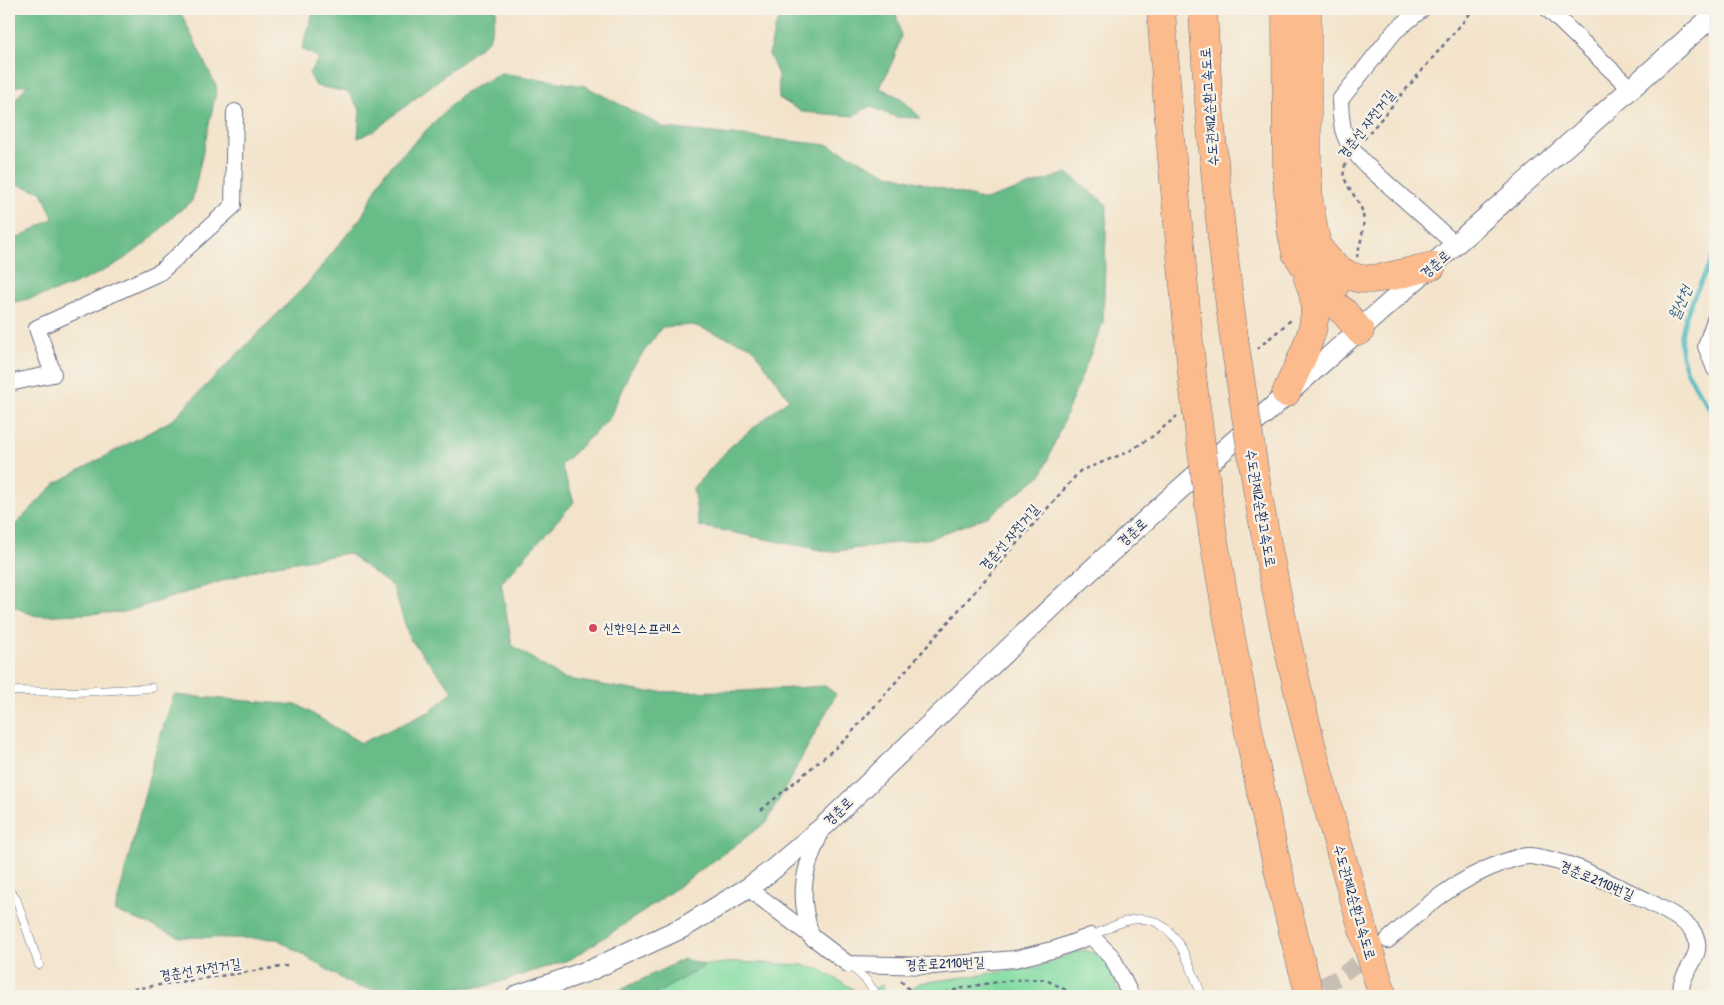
<svg xmlns="http://www.w3.org/2000/svg" width="1724" height="1005" viewBox="0 0 1724 1005" font-family="'Patrick Hand','Poor Story',sans-serif">
	<style>
		.green { fill: #81dca2; stroke: #4e8680 }
		.forest { fill: #68bc88; stroke: #427673 }
		.lines { fill: none; stroke-linecap: round; stroke-linejoin: round }
		.stream { stroke: #49b7c1; stroke-width: 4.5 }
		.minor-tunnel { stroke: #c8bfb4; stroke-width: 16; stroke-dasharray: 16 8; stroke-linecap: butt }
		.service-casing { stroke: #676e84; stroke-width: 9 }
		.minor-casing { stroke: #676e84; stroke-width: 18 }
		.tertiary-casing { stroke: #676e84; stroke-width: 22 }
		.motorway-casing { stroke: #676e84; stroke-width: 29 }
		.path { stroke: #676e84; stroke-width: 2.5; stroke-dasharray: 4 4; stroke-linecap: butt }
		.service { stroke: #fff; stroke-width: 8 }
		.minor { stroke: #fff; stroke-width: 16 }
		.tertiary { stroke: #fff; stroke-width: 20 }
		.motorway { stroke: #fbbb8d; stroke-width: 28 }
		.motorway-bridge-casing { stroke: #676e84; stroke-width: 29; stroke-linecap: butt }
		.motorway-bridge { stroke: #fbbb8d; stroke-width: 28 }
		.poi-dot { fill: #d1495b; stroke: #f7f3e8; stroke-width: 2 }
		.labels { text-anchor: middle; stroke-width: 4.5; stroke-linejoin: round; paint-order: stroke }
		.street-label { font-size: 14px; fill: #1b2f5e; stroke: #f7f3e8 }
		.poi-label { font-size: 14px; fill: #1b2f5e; stroke: #f7f3e8; text-anchor: start }
		.water-label { font-size: 15px; font-style: italic; fill: #29587c; stroke: #f7f3e8 }
	</style>
	<rect width="100%" height="100%" fill="#f7f3e8"/>
	<filter id="ink" filterUnits="userSpaceOnUse"><feTurbulence type="fractalNoise" baseFrequency=".02" numOctaves="2"/><feDisplacementMap in="SourceGraphic" scale="10" xChannelSelector="R" yChannelSelector="G"/><feConvolveMatrix kernelMatrix="1 2 1 2 8 2 1 2 1" color-interpolation-filters="sRGB"/></filter>
	<filter id="wash" filterUnits="userSpaceOnUse"><feTurbulence type="fractalNoise" baseFrequency=".0096" numOctaves="4" result="noise"/><feDisplacementMap in="SourceGraphic" scale="20" xChannelSelector="R" yChannelSelector="G"/><feGaussianBlur stdDeviation="1.12" result="paint"/><feColorMatrix in="noise" values="0 0 0 0 0 0 0 0 0 0 0 0 0 0 0 0 0 1.4 0 .05"/><feComposite in="paint" operator="in"/></filter>
	<g filter="url(#wash)">
		<rect width="100%" height="100%" fill="#f3e3ca"/>
		<g class="green">
			<path d="M1081 950C1109 952 1111 974 1121 996H900L920 983 1038 967Z"/>
			<path d="M737 962 804 965 821 970 863 995 882 985 888 996H652L706 965Z"/>
		</g>
		<g class="forest">
			<path d="M9 9H179L217 88 192 201C172 215 158 234 138 249 105 275 51 296 9 303V235L19 238 53 218 42 192 9 182V107L28 84 9 88Z"/>
			<path d="M314 9H497L489 40 374 131 358 138 360 110 348 92 316 86 309 73 319 58 302 49Z"/>
			<path d="M785 9H895L901 36 894 58 880 88 901 98 921 118 896 117 870 106 853 116 802 112 779 98 778 75 769 54 775 28Z"/>
			<path d="M501 73 585 86 665 128 829 145 885 173 985 200 1067 173 1107 205 1103 323 1042 474 989 516 931 538 831 552 699 526 693 488 731 446 789 399 752 347 693 325 662 327 630 371 609 419 561 465 574 502 501 583 512 645 562 678 644 692 742 691 825 686 836 694 767 822 643 912 571 959 487 986 394 993 354 986 277 939 180 937 115 911 157 746 174 695 298 705 361 743 431 711 453 691 410 639 393 587 348 553 266 567 125 612 36 616 9 605V531L56 483 172 420 308 283 362 216 385 172 462 94Z"/>
			<path d="M684 959 706 965 652 996H608Z"/>
		</g>
		<g class="lines">
			<path class="stream" d="M1715 253C1703 280 1677 322 1681 351 1685 375 1702 396 1715 416"/>
		</g>
	</g>
	<g filter="url(#ink)">
		<g class="lines">
			<path class="minor-tunnel" d="M1301 995 1338 978 1375 949"/>
			<defs>
				<g id="service">
					<path d="M9 691 76 692 152 688"/>
					<path d="M9 891 16 898 39 965"/>
					<path d="M1091 936C1106 930 1125 918 1142 919 1178 920 1191 969 1202 996"/>
					<path d="M850 965 866 980 878 996"/>
				</g>
				<g id="minor">
					<path d="M1422 9 1395 31 1340 100C1341 131 1343 140 1365 164L1456 245"/>
					<path d="M1548 9 1631 89"/>
					<path d="M1715 320 1706 346 1715 369"/>
					<path d="M9 383 53 374 37 328 160 272 233 206 235 112"/>
					<path d="M748 888 848 964 933 966 1015 959 1056 949 1091 936 1112 957 1131 996"/>
					<path d="M812 938C797 894 803 869 823 828"/>
					<path d="M1388 940C1426 906 1452 882 1501 863 1511 860 1521 855 1531 856 1548 858 1567 864 1583 870 1604 881 1680 913 1691 929 1696 935 1698 943 1697 950 1694 967 1676 979 1683 996"/>
				</g>
				<path id="tertiary" d="M516 996 591 970 684 927 748 888 771 871 825 825 1076 584 1171 497 1715 14"/>
				<g id="motorway">
					<path d="M1161 9 1170 137 1193 384"/>
					<path d="M1203 9C1208 119 1220 228 1234 338"/>
					<path d="M1286 9 1287 179 1291 229 1296 253 1325 297 1344 312 1360 331"/>
					<path d="M1307 9V164L1309 203 1317 247 1334 287"/>
					<path d="M1320 250C1329 262 1342 274 1357 278 1373 283 1415 270 1432 266"/>
					<path d="M1286 393C1302 355 1327 320 1308 279"/>
					<path d="M1258 495C1271 566 1285 637 1302 707 1325 804 1354 901 1383 996"/>
					<path d="M1213 535C1240 690 1268 845 1310 996"/>
				</g>
			</defs>
			<use href="#service" class="service-casing"/>
			<use href="#minor" class="minor-casing"/>
			<use href="#tertiary" class="tertiary-casing"/>
			<use href="#motorway" class="motorway-casing"/>
			<g class="path">
				<path d="M1364 139 1474 9"/>
				<path d="M1346 164C1336 180 1360 197 1363 214 1365 228 1360 243 1357 257"/>
				<path d="M1257 349 1291 320 1294 321"/>
				<path d="M761 810 846 739 1080 471 1128 452 1153 436 1177 416"/>
				<path d="M901 981 915 996"/>
				<path d="M86 996 287 966"/>
				<path d="M938 996C953 987 1028 976 1045 980 1058 984 1067 993 1081 996"/>
				<path d="M1059 996 1063 990"/>
			</g>
			<use href="#service" class="service"/>
			<use href="#minor" class="minor"/>
			<use href="#tertiary" class="tertiary"/>
			<use href="#motorway" class="motorway"/>
			<defs>
				<g id="motorway-bridge">
					<path d="M1234 338 1258 495"/>
					<path d="M1193 384 1213 535"/>
				</g>
			</defs>
			<use href="#motorway-bridge" class="motorway-bridge-casing"/>
			<use href="#motorway-bridge" class="motorway-bridge"/>
		</g>
	</g>
	<circle class="poi-dot" cx="593" cy="628" r="5"/>
	<g class="labels">
		<g class="street-label">
			<text transform="translate(1209 107) rotate(-94)" y="5">수도권제2순환고속도로</text>
			<text transform="translate(1366 124) rotate(-52)" y="5">경춘선 자전거길</text>
			<text transform="translate(1435 264) rotate(-41)" y="5">경춘로</text>
			<text transform="translate(1261 508) rotate(80)" y="5">수도권제2순환고속도로</text>
			<text transform="translate(1132 532) rotate(-42)" y="5">경춘로</text>
			<text transform="translate(1009 537) rotate(-49)" y="5">경춘선 자전거길</text>
			<text transform="translate(838 811) rotate(-44)" y="5">경춘로</text>
			<text transform="translate(1597 880) rotate(23)" y="5">경춘로2110번길</text>
			<text transform="translate(1355 902) rotate(74)" y="5">수도권제2순환고속도로</text>
			<text transform="translate(945 963) rotate(-2)" y="5">경춘로2110번길</text>
			<text transform="translate(200 969) rotate(-9)" y="5">경춘선 자전거길</text>
		</g>
		<g class="poi-label">
			<text x="603" y="633">신한익스프레스</text>
		</g>
		<g class="water-label">
			<text transform="translate(1680 303) rotate(-67)" y="5">월산천</text>
		</g>
	</g>
	<rect width="1724" height="1005" fill="none" stroke="#f7f3e8" stroke-width="30"/>
</svg>
